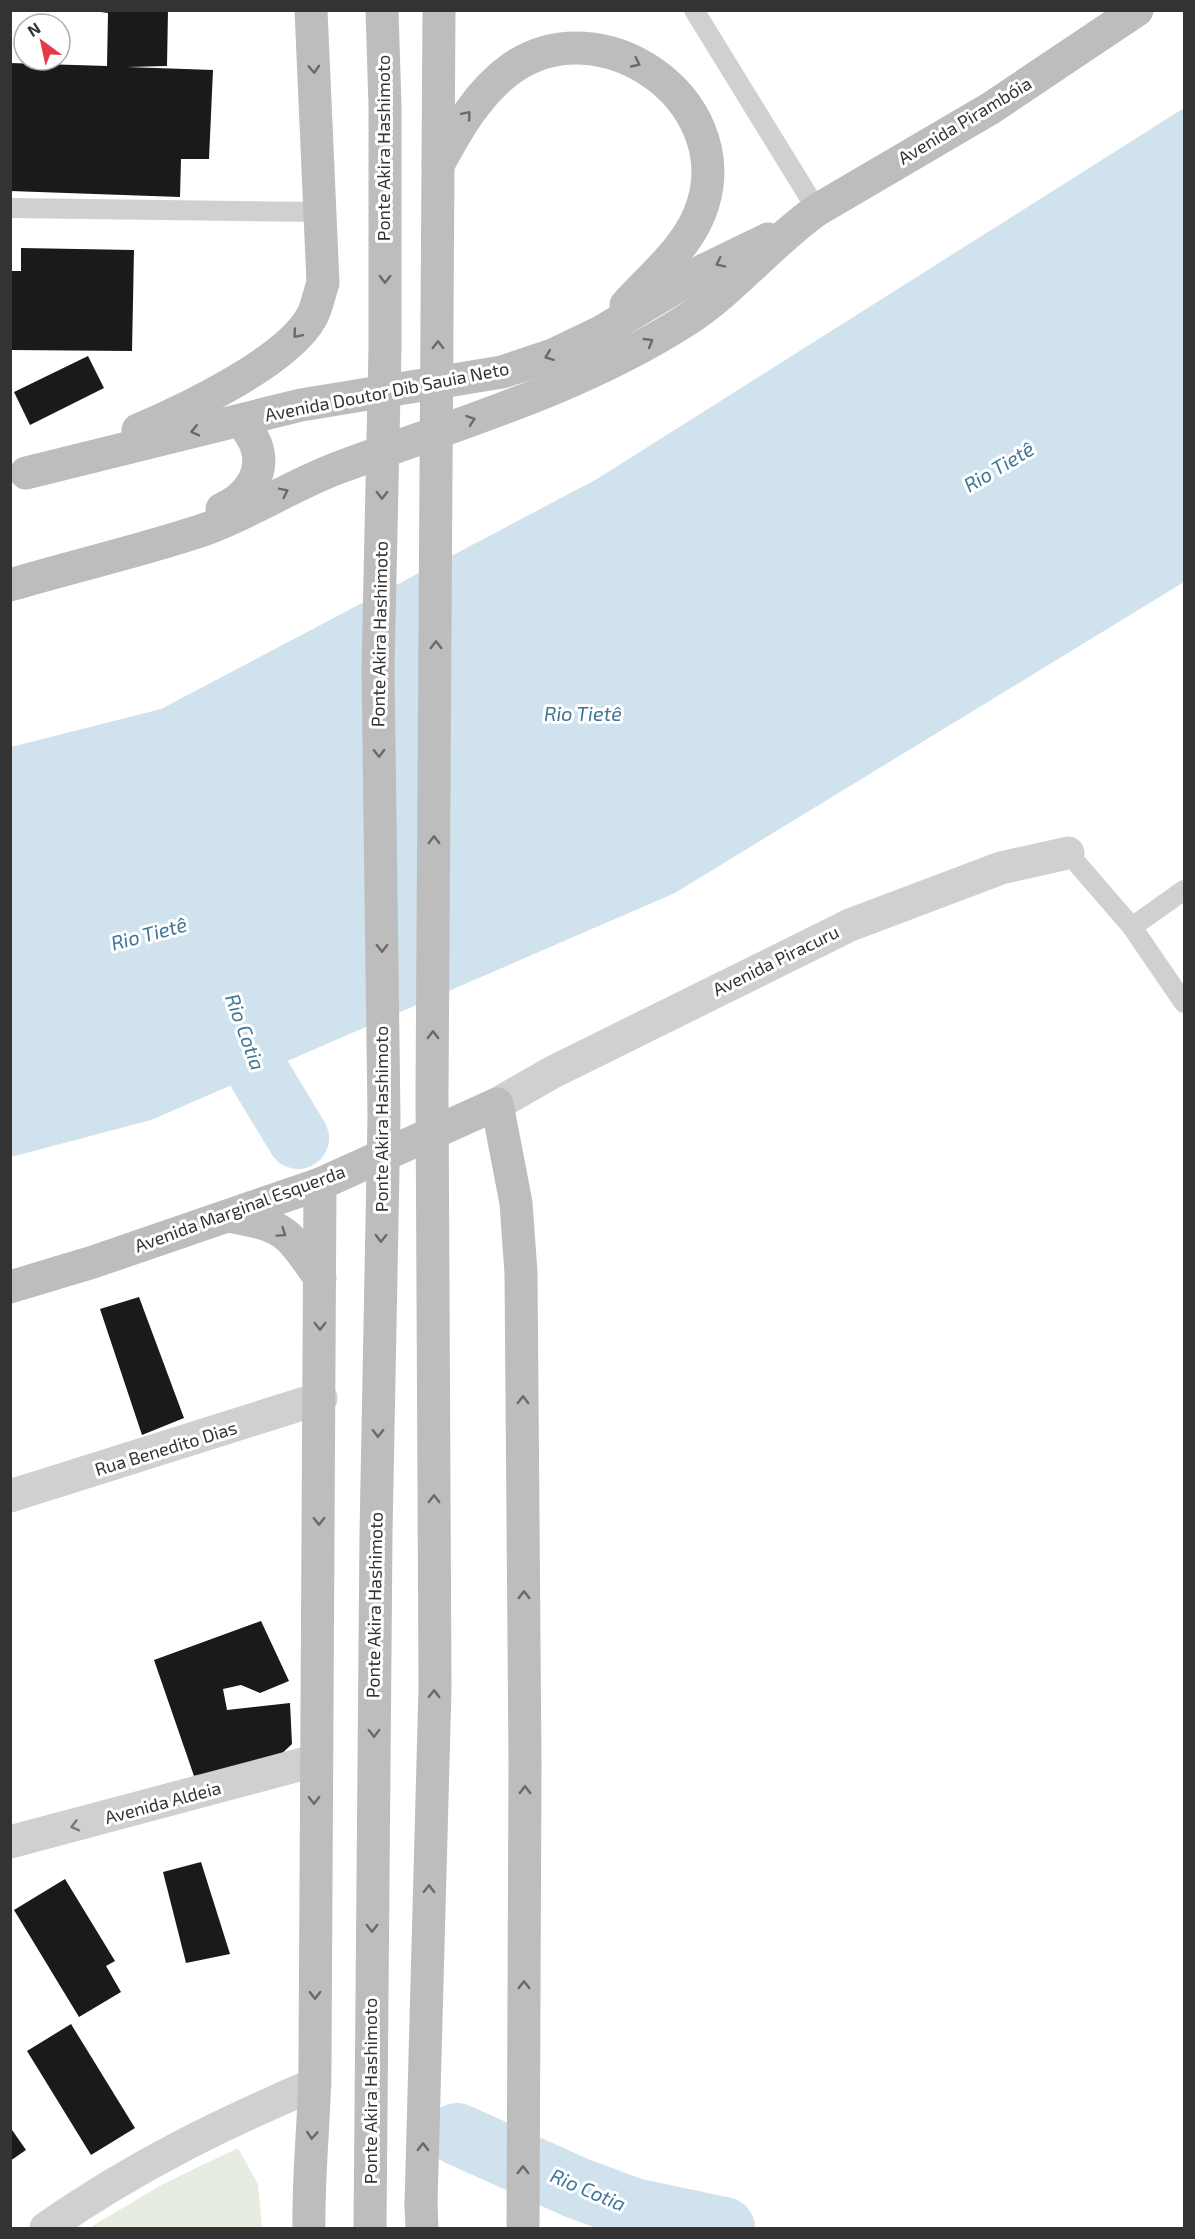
<svg xmlns="http://www.w3.org/2000/svg" width="1195" height="2239" viewBox="0 0 1195 2239" font-family="'Exo 2',sans-serif">
	<style>
		.green { fill: #e6ecdf }
		.water { fill: #cfe2ee }
		.lines { fill: none; stroke-linecap: round; stroke-linejoin: round }
		.river { stroke: #cfe2ee; stroke-width: 62 }
		.building { fill: #1a1a1a }
		.service { stroke: #d0d0d0; stroke-width: 20 }
		.minor { stroke: #d0d0d0; stroke-width: 33 }
		.tertiary { stroke: #d0d0d0; stroke-width: 33 }
		.secondary { stroke: #bdbdbd; stroke-width: 33 }
		.secondary-bridge { stroke: #bdbdbd; stroke-width: 33 }
		.oneway { stroke: #6a6a6a }
		.oneway2 { stroke: #7a7a7a }
		.labels { text-anchor: middle; stroke-width: 6; stroke-linejoin: round; paint-order: stroke }
		.street-label { font-size: 18px; fill: #333; stroke: #fff }
		.water-label { font-size: 20px; font-style: italic; fill: #3f7597; stroke: #fff }
	</style>
	<rect width="100%" height="100%" fill="#fff"/>
	<path class="green" d="M238 2148 258 2184 262 2228H89L163 2184Z"/>
	<path class="water" d="M1184 108V582L675 893 151 1120 11 1157V747L161 709 597 479Z"/>
	<g class="lines">
		<g class="river">
			<path d="M232 995 260 1075 298 1138"/>
			<path d="M457 2134 577 2188 634 2209 724 2228"/>
		</g>
	</g>
	<g class="building">
		<path d="M86 10H168L167 66 127 67 213 70 209 159H181L180 197 10 191V63L107 66 108 13Z"/>
		<path d="M21 248 134 250 132 351 10 350V271H21Z"/>
		<path d="M88 356 104 388 30 425 14 392Z"/>
		<path d="M139 1297 184 1418 142 1435 100 1309Z"/>
		<path d="M261 1621 289 1681 260 1693 241 1685 223 1689 227 1710 290 1703 292 1744 275 1760 194 1776 154 1660Z"/>
		<path d="M201 1862 230 1954 186 1963 163 1872Z"/>
		<path d="M65 1879 115 1961 106 1966 121 1992 79 2017 14 1910Z"/>
		<path d="M71 2024 135 2128 91 2155 27 2051Z"/>
		<path d="M10 2127 26 2150 10 2161Z"/>
	</g>
	<g class="lines">
		<g class="service">
			<path d="M694 10 817 210"/>
			<path d="M10 208 321 212"/>
			<path d="M1068 853 1132 927 1184 890"/>
			<path d="M1132 927 1184 1003"/>
		</g>
		<g class="minor">
			<path d="M497 1104 551 1073 850 925 1001 868 1068 853"/>
			<path d="M10 1496 321 1398"/>
			<path d="M10 1842 314 1761"/>
		</g>
		<path class="tertiary" d="M46 2228C134 2167 217 2126 315 2084"/>
		<g class="secondary">
			<path d="M438 165C457 130 478 92 512 68 601 6 735 98 703 204 691 245 653 275 626 305"/>
			<path d="M138 430C185 410 286 362 311 318 317 308 319 294 323 283L311 10"/>
			<path d="M26 473 301 405 502 372 553 355 601 332 706 269 768 239"/>
			<path d="M222 509C247 498 266 474 256 445 253 437 246 428 242 420"/>
			<path d="M10 585C74 566 140 551 203 530 251 513 295 483 343 466 460 423 580 388 685 321 734 290 770 243 817 210L991 108 1137 10"/>
			<path d="M228 1216C286 1226 287 1231 320 1278"/>
			<path d="M10 1287 93 1262 320 1184 497 1104 516 1203 521 1273 525 1764 523 2228"/>
			<path d="M421 2205 422 2228"/>
			<path d="M309 2228C308 2172 315 2117 315 2061 314 1768 320 1476 320 1184"/>
		</g>
		<g class="secondary-bridge">
			<path d="M421 2205 435 1688 432 1093 439 10"/>
			<path d="M370 2228 376 1534 384 1117 378 669 385 347V106L382 10"/>
		</g>
	</g>
	<defs><path id="oneway-chevron" d="M-2-3.5L2.5 0L-2 3.5" fill="none" stroke-width="1.6" stroke-linecap="round" stroke-linejoin="round" transform="scale(1.5)"/></defs>
	<g class="oneway">
		<use href="#oneway-chevron" transform="translate(636 63) rotate(25)"/>
		<use href="#oneway-chevron" transform="translate(314 69) rotate(87)"/>
		<use href="#oneway-chevron" transform="translate(467 115) rotate(-50)"/>
		<use href="#oneway-chevron" transform="translate(720 263) rotate(154)"/>
		<use href="#oneway-chevron" transform="translate(385 279) rotate(90)"/>
		<use href="#oneway-chevron" transform="translate(297 334) rotate(130)"/>
		<use href="#oneway-chevron" transform="translate(649 342) rotate(-30)"/>
		<use href="#oneway-chevron" transform="translate(438 345) rotate(-90)"/>
		<use href="#oneway-chevron" transform="translate(549 356) rotate(159)"/>
		<use href="#oneway-chevron" transform="translate(471 420) rotate(-19)"/>
		<use href="#oneway-chevron" transform="translate(195 431) rotate(167)"/>
		<use href="#oneway-chevron" transform="translate(284 492) rotate(-26)"/>
		<use href="#oneway-chevron" transform="translate(382 495) rotate(91)"/>
		<use href="#oneway-chevron" transform="translate(436 645) rotate(-90)"/>
		<use href="#oneway-chevron" transform="translate(379 753) rotate(89)"/>
		<use href="#oneway-chevron" transform="translate(434 840) rotate(-90)"/>
		<use href="#oneway-chevron" transform="translate(382 948) rotate(89)"/>
		<use href="#oneway-chevron" transform="translate(433 1035) rotate(-90)"/>
		<use href="#oneway-chevron" transform="translate(282 1233) rotate(35)"/>
		<use href="#oneway-chevron" transform="translate(381 1238) rotate(91)"/>
		<use href="#oneway-chevron" transform="translate(320 1326) rotate(90)"/>
		<use href="#oneway-chevron" transform="translate(523 1400) rotate(-90)"/>
		<use href="#oneway-chevron" transform="translate(378 1433) rotate(91)"/>
		<use href="#oneway-chevron" transform="translate(434 1499) rotate(-90)"/>
		<use href="#oneway-chevron" transform="translate(319 1521) rotate(91)"/>
		<use href="#oneway-chevron" transform="translate(524 1595) rotate(-90)"/>
		<use href="#oneway-chevron" transform="translate(434 1694) rotate(-89)"/>
		<use href="#oneway-chevron" transform="translate(374 1733) rotate(90)"/>
		<use href="#oneway-chevron" transform="translate(525 1790) rotate(-90)"/>
		<use href="#oneway-chevron" transform="translate(314 1800) rotate(90)"/>
		<use href="#oneway-chevron" transform="translate(429 1889) rotate(-89)"/>
		<use href="#oneway-chevron" transform="translate(372 1928) rotate(90)"/>
		<use href="#oneway-chevron" transform="translate(524 1985) rotate(-90)"/>
		<use href="#oneway-chevron" transform="translate(315 1995) rotate(90)"/>
		<use href="#oneway-chevron" transform="translate(312 2135) rotate(94)"/>
		<use href="#oneway-chevron" transform="translate(423 2147) rotate(-89)"/>
		<use href="#oneway-chevron" transform="translate(523 2170) rotate(-90)"/>
	</g>
	<use class="oneway2" href="#oneway-chevron" transform="translate(75 1826) rotate(166)"/>
	<g class="labels">
		<g class="street-label">
			<text transform="translate(965 121) rotate(-31)" y="6">Avenida Pirambóia</text>
			<text transform="translate(384 148) rotate(-90)" y="6">Ponte Akira Hashimoto</text>
			<text transform="translate(387 392) rotate(-11)" y="6">Avenida Doutor Dib Sauia Neto</text>
			<text transform="translate(380 634) rotate(-89)" y="6">Ponte Akira Hashimoto</text>
			<text transform="translate(776 961) rotate(-26)" y="6">Avenida Piracuru</text>
			<text transform="translate(382 1119) rotate(-90)" y="6">Ponte Akira Hashimoto</text>
			<text transform="translate(240 1209) rotate(-20)" y="6">Avenida Marginal Esquerda</text>
			<text transform="translate(166 1449) rotate(-17)" y="6">Rua Benedito Dias</text>
			<text transform="translate(375 1605) rotate(-89)" y="6">Ponte Akira Hashimoto</text>
			<text transform="translate(163 1803) rotate(-15)" y="6">Avenida Aldeia</text>
			<text transform="translate(371 2091) rotate(-90)" y="6">Ponte Akira Hashimoto</text>
		</g>
		<g class="water-label">
			<text transform="translate(999 467) rotate(-31)" y="7">Rio Tietê</text>
			<text x="583" y="721">Rio Tietê</text>
			<text transform="translate(149 934) rotate(-15)" y="7">Rio Tietê</text>
			<text transform="translate(245 1032) rotate(70)" y="7">Rio Cotia</text>
			<text transform="translate(588 2190) rotate(23)" y="7">Rio Cotia</text>
		</g>
	</g>
	<rect width="1195" height="2239" fill="none" stroke="#333333" stroke-width="24"/>
	<g transform="translate(42 42) rotate(327)"><circle r="28" fill="#ffffff" stroke="#adadad" stroke-width="1.5"/>
	<path d="M0-4.5L10 22L0 15L-10 22Z" fill="#e63946"/>
	<text y="-9" font-size="16" font-weight="bold" text-anchor="middle" fill="#333333">N</text>
	</g>
</svg>
